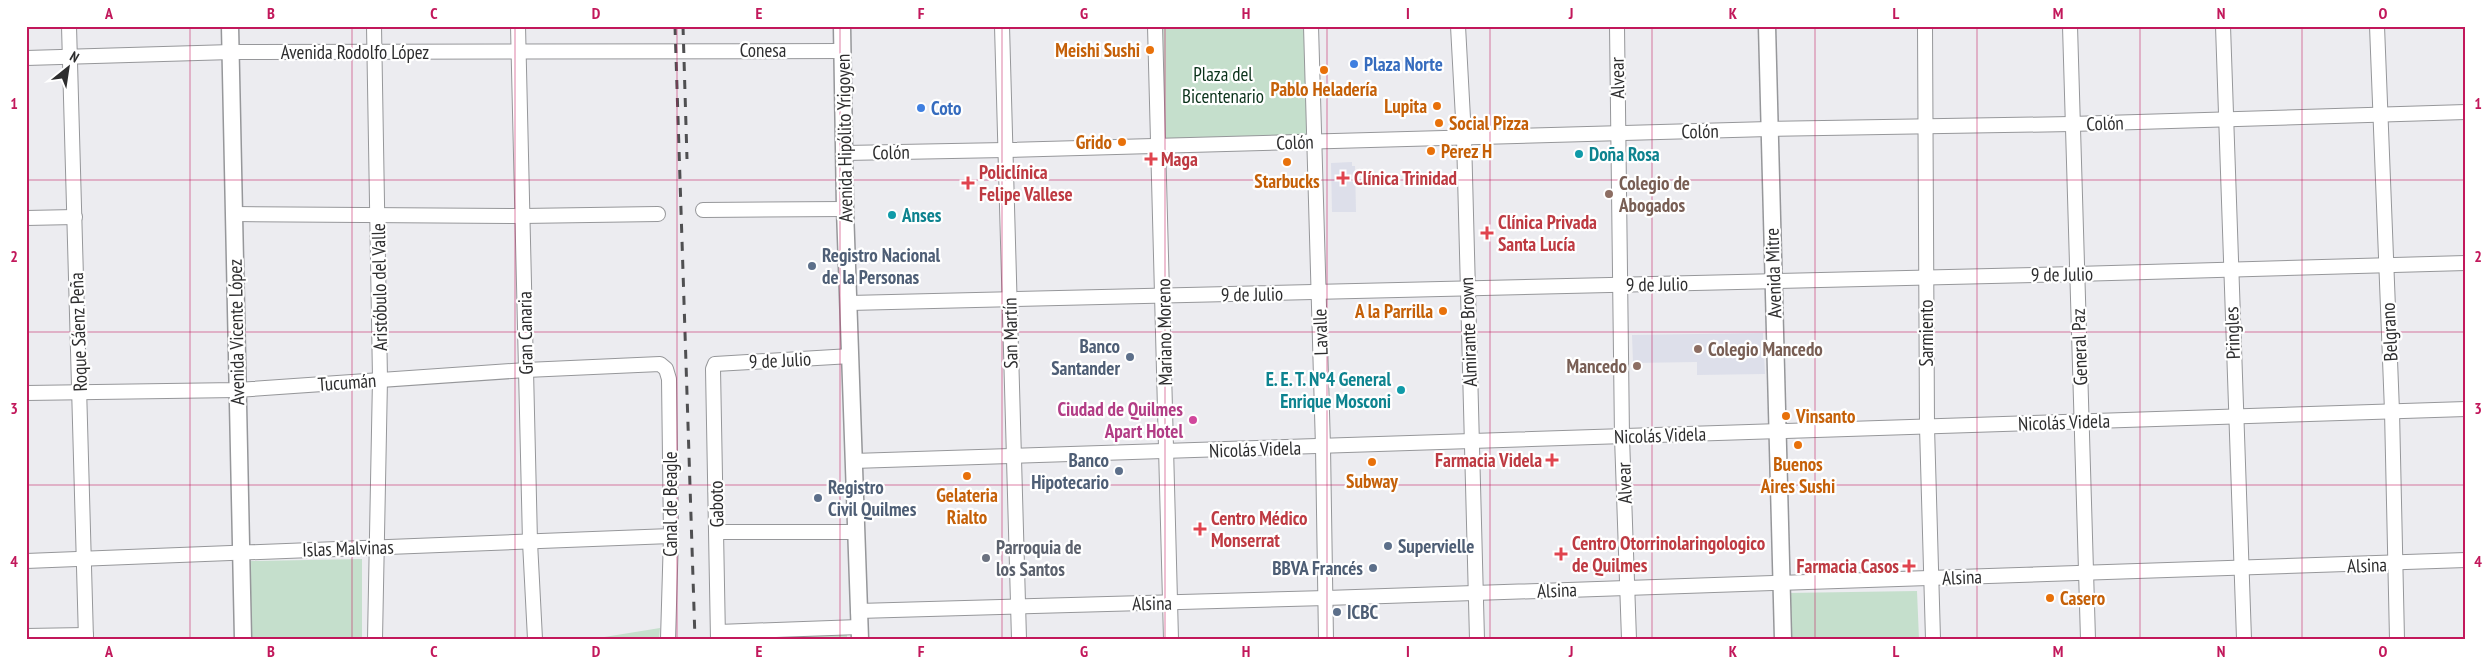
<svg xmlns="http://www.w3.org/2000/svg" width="2492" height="665" viewBox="0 0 2492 665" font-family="'PT Sans Narrow',sans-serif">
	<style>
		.built { fill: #dddfea }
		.green { fill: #c5dfcc }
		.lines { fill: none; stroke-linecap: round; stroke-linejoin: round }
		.minor-casing { stroke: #96979a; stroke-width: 16 }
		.major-casing { stroke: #96979a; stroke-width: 19 }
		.minor { stroke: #fff; stroke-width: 14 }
		.major { stroke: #fff; stroke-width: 16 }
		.rail { stroke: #4f4f51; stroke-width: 3; stroke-dasharray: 9 9; stroke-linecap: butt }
		.grid { fill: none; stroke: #c2185b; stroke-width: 1; stroke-opacity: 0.55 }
		.food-dot { fill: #e8710a; stroke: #fff; stroke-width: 2 }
		.shop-dot { fill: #3f7fe0; stroke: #fff; stroke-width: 2 }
		.culture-dot { fill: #0f9aa8; stroke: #fff; stroke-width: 2 }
		.health-dot { fill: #e0444e; stroke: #fff; stroke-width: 2 }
		.education-dot { fill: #8d6e63; stroke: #fff; stroke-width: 2 }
		.service-dot { fill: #5c6f8a; stroke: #fff; stroke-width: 2 }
		.hotel-dot { fill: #d1479c; stroke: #fff; stroke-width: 2 }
		.worship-dot { fill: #6b7280; stroke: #fff; stroke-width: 2 }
		.labels { text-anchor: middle; stroke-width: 4.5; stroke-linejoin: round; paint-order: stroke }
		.street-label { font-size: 19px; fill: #2d2d2e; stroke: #fff }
		.food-label { font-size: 19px; font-weight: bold; fill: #c56008; stroke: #fff }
		.shop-label { font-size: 19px; font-weight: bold; fill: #366cbe; stroke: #fff; text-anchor: start }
		.park-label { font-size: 19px; fill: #0a321a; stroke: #fff }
		.culture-label { font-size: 19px; font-weight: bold; fill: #0d838f; stroke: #fff; text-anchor: start }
		.health-label { font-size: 19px; font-weight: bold; fill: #be3a42; stroke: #fff; text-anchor: start }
		.education-label { font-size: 19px; font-weight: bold; fill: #785e54; stroke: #fff; text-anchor: start }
		.service-label { font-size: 19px; font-weight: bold; fill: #4e5e75; stroke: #fff; text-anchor: start }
		.hotel-label { font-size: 19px; font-weight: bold; fill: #b23c85; stroke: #fff; text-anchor: end }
		.worship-label { font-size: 19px; font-weight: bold; fill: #5b616d; stroke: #fff; text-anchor: start }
		.neatline { fill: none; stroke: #c2185b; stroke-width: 2 }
		.grid-label { font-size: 16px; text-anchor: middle; font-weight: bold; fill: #c2185b }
	</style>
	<rect width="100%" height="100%" fill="#ececf0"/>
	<g class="built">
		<path d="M1352 162V166H1355L1356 212H1332L1331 163Z"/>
		<path d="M1763 333 1765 374 1697 375V362L1633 363 1632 335Z"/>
	</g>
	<g class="green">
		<path d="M1163 26H1305L1309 140 1165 144Z"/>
		<path d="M362 559V639H252L249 561Z"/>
		<path d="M1917 591 1919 639H1787L1786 593Z"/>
		<path d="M660 628 659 639H592Z"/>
		<path d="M847 633V639H723Z"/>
	</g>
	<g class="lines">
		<defs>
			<g id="minor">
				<path d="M69 26 86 639"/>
				<path d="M374 26 380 379 375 639"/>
				<path d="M518 26 530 542 535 639"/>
				<path d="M1002 26 1019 639"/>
				<path d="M1155 26 1171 639"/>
				<path d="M1311 26 1323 447 1326 639"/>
				<path d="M1458 26 1464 137 1477 639"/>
				<path d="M1617 26 1622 437 1629 639"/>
				<path d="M1925 26 1927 427 1933 639"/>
				<path d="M2070 26 2088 639"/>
				<path d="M2223 26 2244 639"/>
				<path d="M2377 26 2392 411 2397 639"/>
				<path d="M26 58 232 52 843 51"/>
				<path d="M845 153 1005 150 1769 129 2071 124 2466 112"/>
				<path d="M703 210 845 209"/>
				<path d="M235 214 522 216 658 214"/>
				<path d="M26 218 75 217"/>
				<path d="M849 303 2076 274 2466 263"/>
				<path d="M26 393 237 390 526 370 660 364 666 369 669 379 671 536 668 639"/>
				<path d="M853 461 2466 409"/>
				<path d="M717 532H856"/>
				<path d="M26 561 671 536"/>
				<path d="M858 611 1326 598 2466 560"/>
				<path d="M718 632 859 627"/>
				<path d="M26 636 86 635"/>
				<path d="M718 639 713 369 715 364 851 356"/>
			</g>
			<g id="major">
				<path d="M230 26 243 639"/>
				<path d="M842 26 845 209 860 639"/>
				<path d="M1767 26 1783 639"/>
			</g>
		</defs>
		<use href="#minor" class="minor-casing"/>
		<use href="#major" class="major-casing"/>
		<use href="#minor" class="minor"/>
		<use href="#major" class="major"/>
		<g class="rail">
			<path d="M675 26 695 639"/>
			<path d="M683 26 687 159"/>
		</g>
	</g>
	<path class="grid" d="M190 26V639M352 26V639M515 26V639M677 26V639M840 26V639M1002 26V639M1165 26V639M1327 26V639M1490 26V639M1652 26V639M1815 26V639M1977 26V639M2140 26V639M2302 26V639M26 180H2466M26 332H2466M26 485H2466"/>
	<g class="food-dot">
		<circle cx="1150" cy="50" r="5"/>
		<circle cx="1324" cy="70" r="5"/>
		<circle cx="1437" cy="106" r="5"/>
		<circle cx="1439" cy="123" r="5"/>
		<circle cx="1122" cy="142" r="5"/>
		<circle cx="1431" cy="151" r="5"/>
		<circle cx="1287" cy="162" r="5"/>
		<circle cx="1443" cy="311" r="5"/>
		<circle cx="1786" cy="416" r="5"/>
		<circle cx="1798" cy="445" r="5"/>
		<circle cx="1372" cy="462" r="5"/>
		<circle cx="967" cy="476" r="5"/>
		<circle cx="2050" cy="598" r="5"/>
	</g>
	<g class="shop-dot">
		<circle cx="1354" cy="64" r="5"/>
		<circle cx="921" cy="108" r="5"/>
	</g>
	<g class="culture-dot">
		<circle cx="1579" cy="154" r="5"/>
		<circle cx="892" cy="215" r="5"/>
		<circle cx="1401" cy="390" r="5"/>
	</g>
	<g class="health-dot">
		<path d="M1148.5 151.5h5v5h5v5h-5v5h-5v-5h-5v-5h5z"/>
		<path d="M1340.5 170.5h5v5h5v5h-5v5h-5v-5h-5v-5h5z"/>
		<path d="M965.5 175.5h5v5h5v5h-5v5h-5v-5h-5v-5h5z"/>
		<path d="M1484.5 225.5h5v5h5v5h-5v5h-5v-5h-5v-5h5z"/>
		<path d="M1549.5 452.5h5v5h5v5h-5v5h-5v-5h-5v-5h5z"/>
		<path d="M1197.5 521.5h5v5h5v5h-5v5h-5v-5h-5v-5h5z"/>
		<path d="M1558.5 546.5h5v5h5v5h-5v5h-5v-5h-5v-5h5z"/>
		<path d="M1906.5 558.5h5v5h5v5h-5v5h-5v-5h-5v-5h5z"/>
	</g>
	<g class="education-dot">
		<circle cx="1609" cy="194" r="5"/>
		<circle cx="1698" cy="349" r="5"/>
		<circle cx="1637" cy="366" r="5"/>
	</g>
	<g class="service-dot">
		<circle cx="812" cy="266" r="5"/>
		<circle cx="1130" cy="357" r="5"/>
		<circle cx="1119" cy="471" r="5"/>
		<circle cx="818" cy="498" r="5"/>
		<circle cx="1388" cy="546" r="5"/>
		<circle cx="1373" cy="568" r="5"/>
		<circle cx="1337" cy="612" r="5"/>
	</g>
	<circle class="hotel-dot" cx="1193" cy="420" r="5"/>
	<circle class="worship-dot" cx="986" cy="558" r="5"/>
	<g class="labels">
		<g class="street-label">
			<text x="763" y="57">Conesa</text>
			<text x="355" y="59">Avenida Rodolfo López</text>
			<text transform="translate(1617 78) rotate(-91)" y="7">Alvear</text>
			<text transform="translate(2105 123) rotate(-2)" y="7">Colón</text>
			<text transform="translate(1700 131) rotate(-1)" y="7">Colón</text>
			<text transform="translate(844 138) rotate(-91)" y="7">Avenida Hipólito Yrigoyen</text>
			<text transform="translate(1295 142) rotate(-2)" y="7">Colón</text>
			<text transform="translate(891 152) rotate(-1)" y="7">Colón</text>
			<text transform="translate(1773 273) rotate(-92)" y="7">Avenida Mitre</text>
			<text transform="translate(2062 274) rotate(-1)" y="7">9 de Julio</text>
			<text transform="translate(1657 284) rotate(-1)" y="7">9 de Julio</text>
			<text transform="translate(379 287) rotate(-91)" y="7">Aristóbulo del Valle</text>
			<text transform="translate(1252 294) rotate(-1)" y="7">9 de Julio</text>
			<text transform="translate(78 332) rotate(-92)" y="7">Roque Sáenz Peña</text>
			<text transform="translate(236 332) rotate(-91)" y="7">Avenida Vicente López</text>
			<text transform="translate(1164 332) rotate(-91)" y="7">Mariano Moreno</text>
			<text transform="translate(1320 332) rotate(-92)" y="7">Lavalle</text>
			<text transform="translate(1468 332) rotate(-92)" y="7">Almirante Brown</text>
			<text transform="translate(2389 332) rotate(-93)" y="7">Belgrano</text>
			<text transform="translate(525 333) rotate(-91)" y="7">Gran Canaria</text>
			<text transform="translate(1010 333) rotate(-91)" y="7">San Martín</text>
			<text transform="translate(1926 333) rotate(-90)" y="7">Sarmiento</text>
			<text transform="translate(2232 333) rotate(-92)" y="7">Pringles</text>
			<text transform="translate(2079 347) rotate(-92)" y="7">General Paz</text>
			<text transform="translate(780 360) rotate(-3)" y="7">9 de Julio</text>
			<text transform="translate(347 382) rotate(-4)" y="7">Tucumán</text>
			<text transform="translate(2064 422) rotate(-2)" y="7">Nicolás Videla</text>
			<text transform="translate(1660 435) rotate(-2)" y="7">Nicolás Videla</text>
			<text transform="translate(1255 449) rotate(-2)" y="7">Nicolás Videla</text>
			<text transform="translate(1624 483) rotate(-92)" y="7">Alvear</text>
			<text transform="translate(670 504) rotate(-90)" y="7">Canal de Beagle</text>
			<text transform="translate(716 504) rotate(-91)" y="7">Gaboto</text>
			<text transform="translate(348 548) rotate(-2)" y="7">Islas Malvinas</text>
			<text transform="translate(2367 565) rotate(-2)" y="7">Alsina</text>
			<text transform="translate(1962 577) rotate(-2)" y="7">Alsina</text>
			<text transform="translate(1557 590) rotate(-2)" y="7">Alsina</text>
			<text transform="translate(1152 603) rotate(-1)" y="7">Alsina</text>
		</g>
		<g class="food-label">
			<text x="1140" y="57" text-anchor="end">Meishi Sushi</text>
			<text x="1324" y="96">Pablo Heladería</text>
			<text x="1427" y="113" text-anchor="end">Lupita</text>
			<text x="1449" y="130" text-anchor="start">Social Pizza</text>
			<text x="1112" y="149" text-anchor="end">Grido</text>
			<text x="1441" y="158" text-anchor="start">Perez H</text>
			<text x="1287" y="188">Starbucks</text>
			<text x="1433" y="318" text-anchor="end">A la Parrilla</text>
			<text x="1796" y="423" text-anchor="start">Vinsanto</text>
			<text x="1798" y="471">Buenos<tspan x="1798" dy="22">Aires Sushi</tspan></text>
			<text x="1372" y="488">Subway</text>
			<text x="967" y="502">Gelateria<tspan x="967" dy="22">Rialto</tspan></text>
			<text x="2060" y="605" text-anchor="start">Casero</text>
		</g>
		<g class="shop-label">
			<text x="1364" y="71">Plaza Norte</text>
			<text x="931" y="115">Coto</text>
		</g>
		<g class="park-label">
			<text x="1223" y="81">Plaza del<tspan x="1223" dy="22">Bicentenario</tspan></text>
		</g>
		<g class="culture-label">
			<text x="1589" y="161">Doña Rosa</text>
			<text x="902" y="222">Anses</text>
			<text x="1391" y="386" text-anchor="end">E. E. T. Nº4 General<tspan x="1391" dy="22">Enrique Mosconi</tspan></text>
		</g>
		<g class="health-label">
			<text x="1161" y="166">Maga</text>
			<text x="979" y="179">Policlínica<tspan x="979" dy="22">Felipe Vallese</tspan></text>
			<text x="1354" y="185">Clínica Trinidad</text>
			<text x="1498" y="229">Clínica Privada<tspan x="1498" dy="22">Santa Lucía</tspan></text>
			<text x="1542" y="467" text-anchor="end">Farmacia Videla</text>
			<text x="1211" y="525">Centro Médico<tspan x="1211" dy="22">Monserrat</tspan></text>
			<text x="1572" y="550">Centro Otorrinolaringologico<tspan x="1572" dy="22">de Quilmes</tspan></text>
			<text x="1899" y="573" text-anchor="end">Farmacia Casos</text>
		</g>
		<g class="education-label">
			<text x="1619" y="190">Colegio de<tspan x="1619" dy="22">Abogados</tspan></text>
			<text x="1708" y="356">Colegio Mancedo</text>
			<text x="1627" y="373" text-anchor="end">Mancedo</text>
		</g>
		<g class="service-label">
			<text x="822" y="262">Registro Nacional<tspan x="822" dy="22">de la Personas</tspan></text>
			<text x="1120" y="353" text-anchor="end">Banco<tspan x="1120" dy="22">Santander</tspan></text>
			<text x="1109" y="467" text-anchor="end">Banco<tspan x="1109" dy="22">Hipotecario</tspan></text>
			<text x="828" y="494">Registro<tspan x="828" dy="22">Civil Quilmes</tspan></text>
			<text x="1398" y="553">Supervielle</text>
			<text x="1363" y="575" text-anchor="end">BBVA Francés</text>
			<text x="1347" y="619">ICBC</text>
		</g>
		<g class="hotel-label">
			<text x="1183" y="416">Ciudad de Quilmes<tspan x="1183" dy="22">Apart Hotel</tspan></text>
		</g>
		<g class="worship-label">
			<text x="996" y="554">Parroquia de<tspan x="996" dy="22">los Santos</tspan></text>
		</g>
	</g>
	<rect width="2492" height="665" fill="none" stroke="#ffffff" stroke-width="55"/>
	<g transform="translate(68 68) rotate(30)" stroke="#ffffff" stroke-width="4" paint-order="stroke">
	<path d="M0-4L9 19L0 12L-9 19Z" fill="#2d2d2e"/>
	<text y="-8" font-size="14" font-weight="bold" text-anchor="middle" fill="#2d2d2e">N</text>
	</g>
	<rect x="28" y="28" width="2436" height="610" class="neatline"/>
	<g class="grid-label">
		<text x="109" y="19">A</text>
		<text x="271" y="19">B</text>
		<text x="434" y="19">C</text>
		<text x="596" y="19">D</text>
		<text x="759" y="19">E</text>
		<text x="921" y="19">F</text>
		<text x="1084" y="19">G</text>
		<text x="1246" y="19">H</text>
		<text x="1408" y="19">I</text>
		<text x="1571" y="19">J</text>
		<text x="1733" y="19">K</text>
		<text x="1896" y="19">L</text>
		<text x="2058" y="19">M</text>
		<text x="2221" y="19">N</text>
		<text x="2383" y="19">O</text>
		<text x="14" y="109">1</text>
		<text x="2478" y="109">1</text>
		<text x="14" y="262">2</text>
		<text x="2478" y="262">2</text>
		<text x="14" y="414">3</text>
		<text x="2478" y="414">3</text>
		<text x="14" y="567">4</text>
		<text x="2478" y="567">4</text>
		<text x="109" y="657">A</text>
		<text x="271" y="657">B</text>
		<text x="434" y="657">C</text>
		<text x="596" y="657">D</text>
		<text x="759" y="657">E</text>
		<text x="921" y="657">F</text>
		<text x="1084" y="657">G</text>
		<text x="1246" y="657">H</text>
		<text x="1408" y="657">I</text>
		<text x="1571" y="657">J</text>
		<text x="1733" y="657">K</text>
		<text x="1896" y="657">L</text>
		<text x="2058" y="657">M</text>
		<text x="2221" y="657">N</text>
		<text x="2383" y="657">O</text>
	</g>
</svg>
